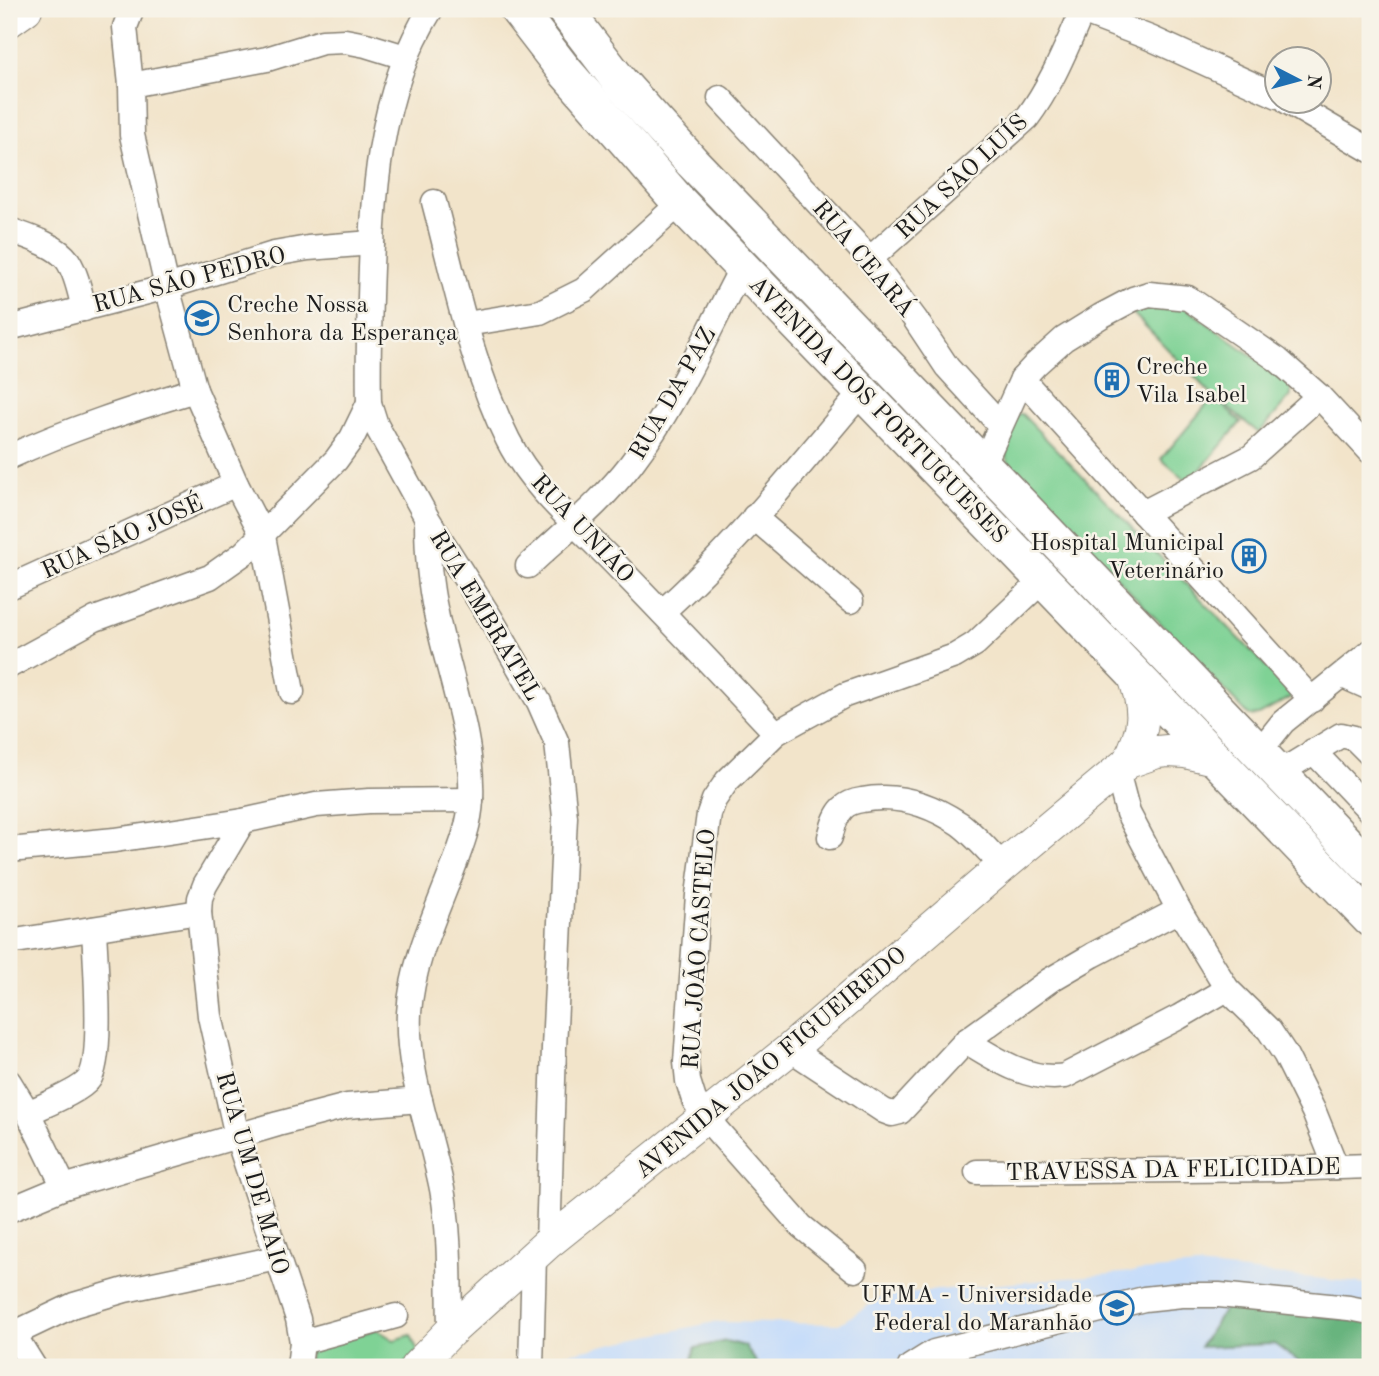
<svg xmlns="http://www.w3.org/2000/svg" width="1379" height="1376" viewBox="0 0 1379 1376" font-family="'Old Standard TT',serif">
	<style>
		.built { fill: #c7ddf9 }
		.green { fill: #7fd295; stroke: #4e7758; stroke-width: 2 }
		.forest { fill: #67b47e; stroke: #42684d; stroke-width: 2 }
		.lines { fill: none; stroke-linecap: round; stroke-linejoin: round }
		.minor-casing { stroke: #878073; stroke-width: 27 }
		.major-casing { stroke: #878073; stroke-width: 34 }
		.highway-casing { stroke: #878073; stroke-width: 38 }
		.minor { stroke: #fff; stroke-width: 24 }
		.major { stroke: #fff; stroke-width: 32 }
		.highway { stroke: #fff; stroke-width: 35 }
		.labels { text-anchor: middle; stroke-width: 5; stroke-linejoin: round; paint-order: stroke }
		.street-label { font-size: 24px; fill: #1c1c1c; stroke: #f7f3e8 }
		.poi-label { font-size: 24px; fill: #1c1c1c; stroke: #f7f3e8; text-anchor: start }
	</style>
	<rect width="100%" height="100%" fill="#f7f3e8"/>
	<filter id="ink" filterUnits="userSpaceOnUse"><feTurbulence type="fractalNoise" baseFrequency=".0143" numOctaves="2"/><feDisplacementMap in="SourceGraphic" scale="14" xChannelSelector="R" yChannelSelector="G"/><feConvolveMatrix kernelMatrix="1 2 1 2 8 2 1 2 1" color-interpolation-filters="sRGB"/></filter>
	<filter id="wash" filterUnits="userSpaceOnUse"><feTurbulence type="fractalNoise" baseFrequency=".00686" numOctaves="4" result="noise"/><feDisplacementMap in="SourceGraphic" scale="28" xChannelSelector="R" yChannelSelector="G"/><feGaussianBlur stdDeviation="1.57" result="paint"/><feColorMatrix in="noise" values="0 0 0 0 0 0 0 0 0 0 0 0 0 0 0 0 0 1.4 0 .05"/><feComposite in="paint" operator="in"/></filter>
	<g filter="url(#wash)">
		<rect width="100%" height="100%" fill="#f2e4ca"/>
		<path class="built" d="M1197 1266 1370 1284V1367H553L554 1356 715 1322 839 1324 885 1295Z"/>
		<g class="green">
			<path d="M1178 302 1291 384V396L1259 433 1210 393 1127 307Z"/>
			<path d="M1213 397 1241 422 1189 483 1161 459Z"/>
			<path d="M1018 414H1022L1292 693V697L1259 715 1249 716 1009 465C1000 445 1009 432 1018 414Z"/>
			<path d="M376 1329 394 1340 411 1335 418 1351 403 1367H307L309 1350Z"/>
		</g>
		<g class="forest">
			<path d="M1226 1306 1370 1321V1367H1307L1274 1344 1200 1347Z"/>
			<path d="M726 1341 745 1346 760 1367H690L695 1348Z"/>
		</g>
	</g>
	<g filter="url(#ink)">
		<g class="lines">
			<defs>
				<g id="minor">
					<path d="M132 9 125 27 131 85 132 135 167 287 195 390 236 484 263 536 292 692"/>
					<path d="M431 9C377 94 373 199 370 297 369 332 368 368 369 403L376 425 427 518 491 619 539 702 557 743 565 817 554 1048 548 1243"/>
					<path d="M1074 9 1150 38 1278 96"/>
					<path d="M131 85 267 59 322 42 345 41 366 45 405 57"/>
					<path d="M720 98 870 259 915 319 947 367 1000 425"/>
					<path d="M1288 102 1370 150"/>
					<path d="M434 202C455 281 471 366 508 440 533 490 581 528 619 568 672 622 724 678 776 733"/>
					<path d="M9 230C26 236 57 245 68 261 77 275 80 293 84 309"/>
					<path d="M870 259 1027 118C1051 86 1066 48 1082 12"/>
					<path d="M466 324 540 312 584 290 680 203"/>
					<path d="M9 328 167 287 274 254 308 248 372 243"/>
					<path d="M1022 379 1312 700"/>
					<path d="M9 457C69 429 132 409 195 390"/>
					<path d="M983 465 1022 379 1035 365 1064 339 1101 316 1133 299 1149 294 1188 298 1278 360 1319 396 1370 451"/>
					<path d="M1143 513 1251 457 1319 396"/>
					<path d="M754 517 851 601"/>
					<path d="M427 519C427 550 429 582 436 613 448 673 474 738 471 800 470 826 459 852 450 876 433 920 412 965 409 1013 406 1072 431 1132 442 1189 451 1235 449 1285 450 1332"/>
					<path d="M528 566C563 533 602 502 631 464 676 405 707 333 742 267"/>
					<path d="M9 587 236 484"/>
					<path d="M662 612C736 546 798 467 862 392"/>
					<path d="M9 666 95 619 210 577 244 553 336 460 352 438 369 403"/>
					<path d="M1343 676 1370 688"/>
					<path d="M1313 751 1370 811"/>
					<path d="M1259 752 1283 722 1370 652"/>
					<path d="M1117 771 1128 813 1179 910 1227 989 1269 1030 1285 1054 1314 1112 1336 1167"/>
					<path d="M1279 773 1341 735 1354 738 1370 754"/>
					<path d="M243 821 205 885 200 898 199 912 210 1016 237 1136 298 1319 302 1342 299 1367"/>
					<path d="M830 837C833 827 835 816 843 808 848 803 855 801 862 800 898 793 930 804 960 824 975 835 989 852 1003 866"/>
					<path d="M9 850 115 840 243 821 316 805 369 801 471 800"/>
					<path d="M9 942 199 912"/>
					<path d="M966 1041C995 1059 1030 1082 1065 1076L1179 1017 1227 989"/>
					<path d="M790 1049 884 1111 892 1114 900 1112 966 1041 1050 980 1093 955 1179 910"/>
					<path d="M9 1082 28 1113"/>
					<path d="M977 1172 1281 1169 1370 1166"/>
					<path d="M64 1187 28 1113C42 1106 81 1091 89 1079 104 1058 95 959 94 929"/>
					<path d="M9 1210 64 1187 278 1124 347 1106 420 1100"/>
					<path d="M855 1270 801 1226 706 1118 694 1100 688 1081 686 1062 698 895 709 814 714 800 727 781 776 733 845 695 955 656 975 644 1043 580"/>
					<path d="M9 1327 34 1367"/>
					<path d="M9 1336 74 1305 125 1290 277 1258"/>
					<path d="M302 1342 396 1316"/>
					<path d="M531 1367 534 1257"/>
					<path d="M910 1367 934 1352 1144 1299 1182 1295H1219L1349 1308 1370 1312"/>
				</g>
				<g id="major">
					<path d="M9 21 26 9"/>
					<path d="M1128 762C1147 727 1146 708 1132 671"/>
					<path d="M416 1367 450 1332 548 1243 790 1049 1003 866 1128 762 1157 752 1168 751 1185 752 1218 760"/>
				</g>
				<g id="highway">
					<path d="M517 9 564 70 680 203 1370 919"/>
					<path d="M564 9 620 82 692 162 1370 868"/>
				</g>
			</defs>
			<use href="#minor" class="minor-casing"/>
			<use href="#major" class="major-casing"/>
			<use href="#highway" class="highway-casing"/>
			<use href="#minor" class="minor"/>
			<use href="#major" class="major"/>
			<use href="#highway" class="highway"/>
		</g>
	</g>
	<defs>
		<symbol id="school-ring" viewBox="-11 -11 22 22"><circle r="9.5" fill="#f7f3e8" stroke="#1f6fb2" stroke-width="1.5"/><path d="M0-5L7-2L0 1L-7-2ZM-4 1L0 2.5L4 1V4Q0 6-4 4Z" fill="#1f6fb2"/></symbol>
		<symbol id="building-ring" viewBox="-11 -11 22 22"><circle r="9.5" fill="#f7f3e8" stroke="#1f6fb2" stroke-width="1.5"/><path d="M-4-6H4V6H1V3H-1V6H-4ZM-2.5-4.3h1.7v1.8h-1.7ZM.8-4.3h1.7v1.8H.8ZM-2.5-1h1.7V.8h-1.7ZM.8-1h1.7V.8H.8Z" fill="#1f6fb2"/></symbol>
		<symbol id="university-ring" viewBox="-11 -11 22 22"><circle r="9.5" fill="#f7f3e8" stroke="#1f6fb2" stroke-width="1.5"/><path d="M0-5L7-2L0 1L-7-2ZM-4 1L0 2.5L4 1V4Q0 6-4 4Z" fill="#1f6fb2"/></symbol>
	</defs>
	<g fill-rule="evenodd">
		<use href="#school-ring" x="183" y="299" width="38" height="38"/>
		<use href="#building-ring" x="1093" y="361" width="38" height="38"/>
		<use href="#building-ring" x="1230" y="537" width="38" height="38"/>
		<use href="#university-ring" x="1098" y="1289" width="38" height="38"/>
	</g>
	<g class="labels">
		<g class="street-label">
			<text transform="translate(961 176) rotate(-43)" y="8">RUA SÃO LUÍS</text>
			<text transform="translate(864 258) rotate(50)" y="8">RUA CEARÁ</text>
			<text transform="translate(189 279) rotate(-15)" y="8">RUA SÃO PEDRO</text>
			<text transform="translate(672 393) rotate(-60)" y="8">RUA DA PAZ</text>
			<text transform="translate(879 409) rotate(46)" y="8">AVENIDA DOS PORTUGUESES</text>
			<text transform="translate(583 528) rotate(47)" y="8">RUA UNIÃO</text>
			<text transform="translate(122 536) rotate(-24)" y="8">RUA SÃO JOSÉ</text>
			<text transform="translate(486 615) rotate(59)" y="8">RUA EMBRATEL</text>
			<text transform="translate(698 949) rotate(-86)" y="8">RUA JOÃO CASTELO</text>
			<text transform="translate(770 1062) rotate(-40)" y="8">AVENIDA JOÃO FIGUEIREDO</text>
			<text transform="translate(1173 1169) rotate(-1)" y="8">TRAVESSA DA FELICIDADE</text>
			<text transform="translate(253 1173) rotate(74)" y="8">RUA UM DE MAIO</text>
		</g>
		<g class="poi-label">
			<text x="227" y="312">Creche Nossa<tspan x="227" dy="28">Senhora da Esperança</tspan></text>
			<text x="1136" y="374">Creche<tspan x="1136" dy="28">Vila Isabel</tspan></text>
			<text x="1224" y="550" text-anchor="end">Hospital Municipal<tspan x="1224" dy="28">Veterinário</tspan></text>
			<text x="1092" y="1302" text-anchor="end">UFMA - Universidade<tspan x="1092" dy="28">Federal do Maranhão</tspan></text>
		</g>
	</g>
	<rect width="1379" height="1376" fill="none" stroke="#f7f3e8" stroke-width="35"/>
	<g transform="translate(1298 80) rotate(96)"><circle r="33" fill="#f7f3e8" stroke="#9f9d96" stroke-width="2"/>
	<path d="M0-5L12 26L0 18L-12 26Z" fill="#1f6fb2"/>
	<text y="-10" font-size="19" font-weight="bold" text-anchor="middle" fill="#1c1c1c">N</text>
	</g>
</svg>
